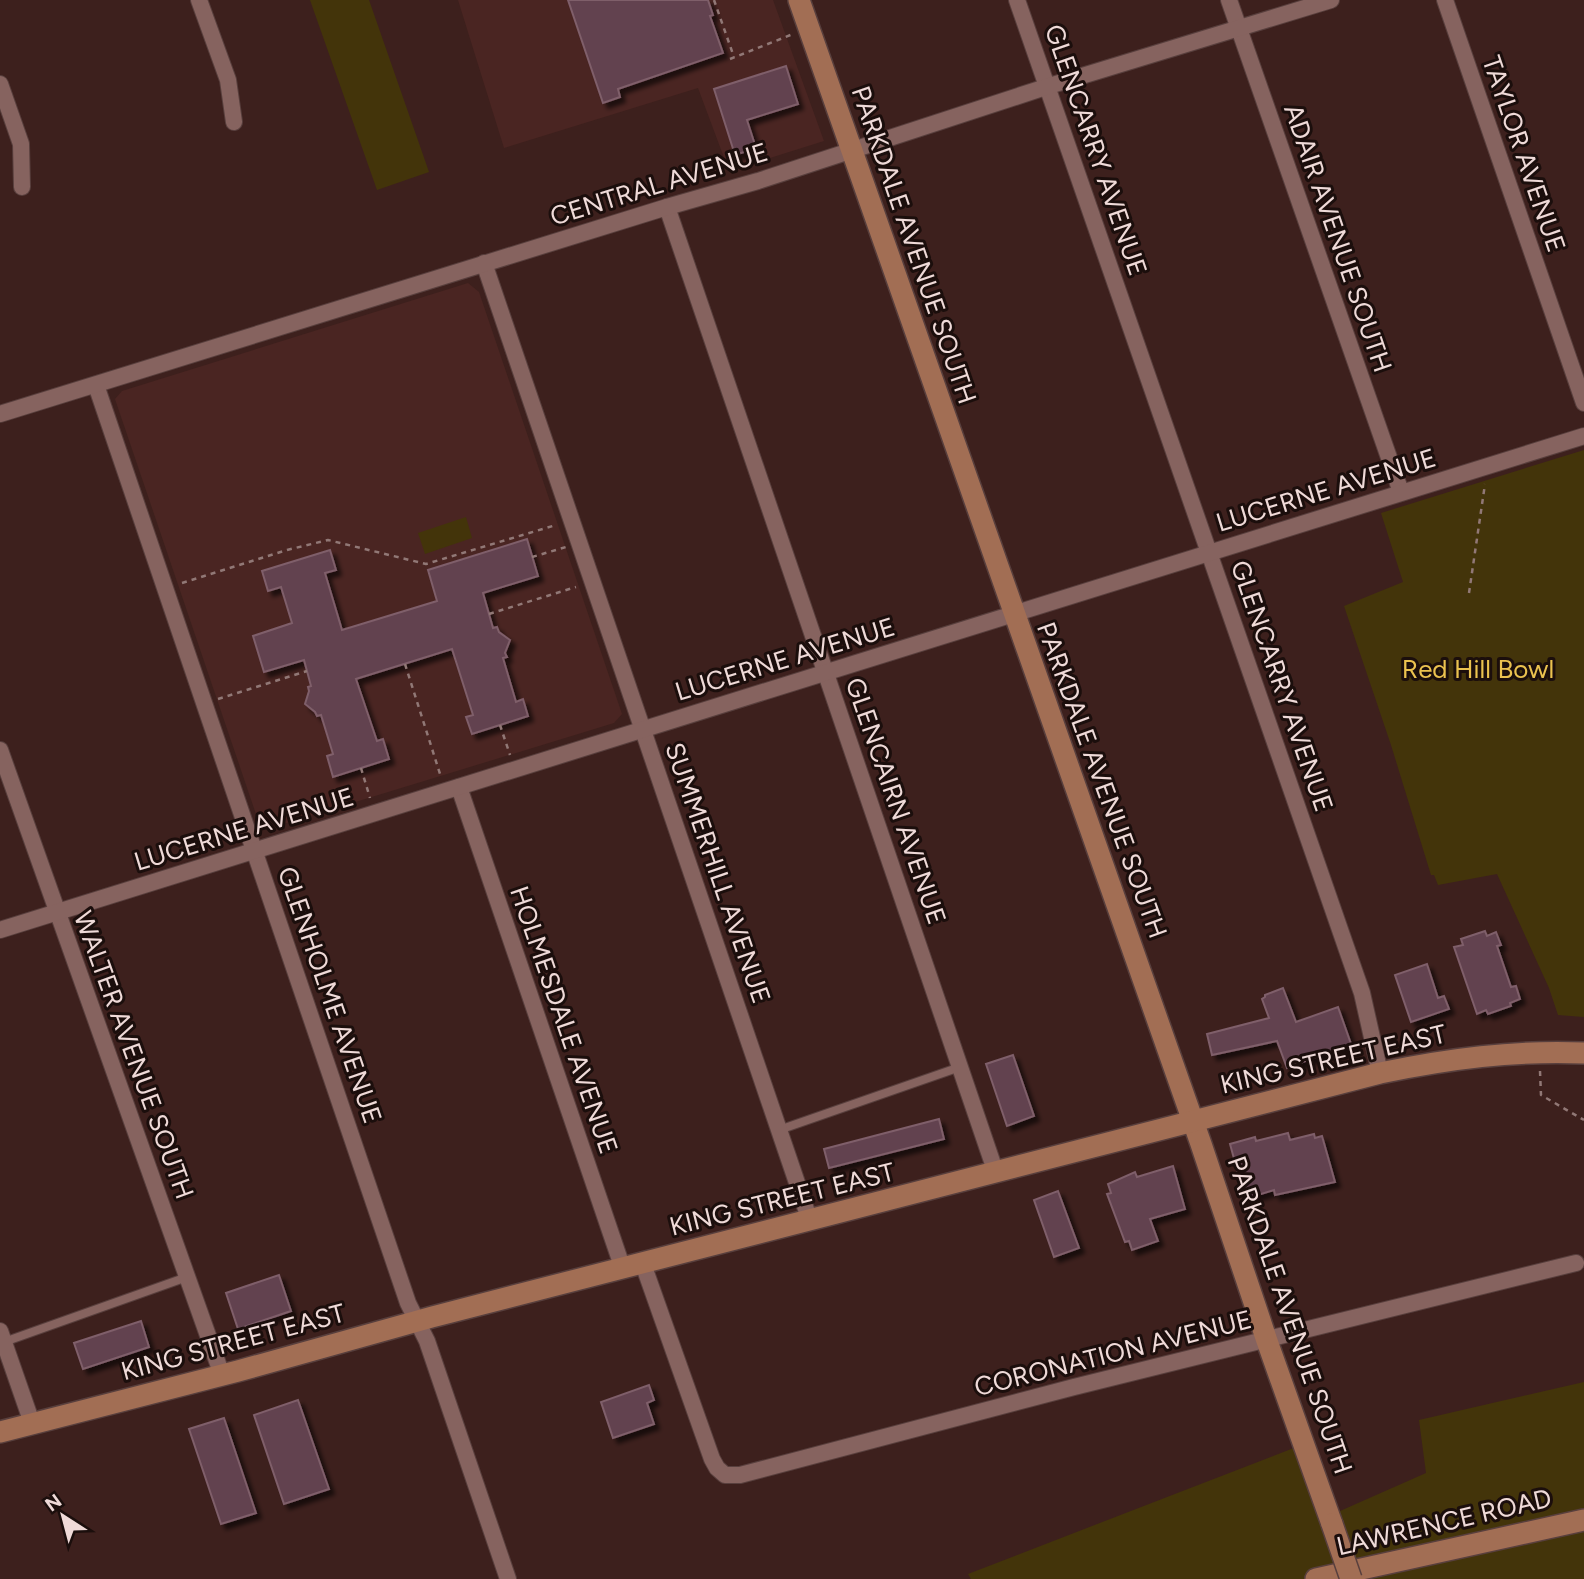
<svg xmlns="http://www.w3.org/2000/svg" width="1584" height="1579" viewBox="0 0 1584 1579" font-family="Figtree,sans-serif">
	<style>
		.built { fill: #4a2522 }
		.green { fill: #43340a }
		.building { fill: #62434f; stroke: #7f5e6a; stroke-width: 2; filter: url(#shadow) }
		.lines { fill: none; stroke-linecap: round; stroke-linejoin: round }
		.lane-casing { stroke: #583f3d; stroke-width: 10 }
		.street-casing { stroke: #583f3d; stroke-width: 18 }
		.secondary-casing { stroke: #583f3d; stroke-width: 24 }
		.path { stroke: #917876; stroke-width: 2.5; stroke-dasharray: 5 5; stroke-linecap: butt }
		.lane { stroke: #86635f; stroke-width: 8 }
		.street { stroke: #86635f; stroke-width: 16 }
		.secondary { stroke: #a26e54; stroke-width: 21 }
		.secondary-bridge-casing { stroke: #583f3d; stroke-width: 24; stroke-linecap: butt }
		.secondary-bridge { stroke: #a26e54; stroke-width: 21 }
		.labels { text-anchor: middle; stroke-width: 6; stroke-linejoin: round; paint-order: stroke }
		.street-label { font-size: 26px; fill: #efdad8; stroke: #1b0e0c }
		.park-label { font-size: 26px; fill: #ebc24f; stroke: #1b0e0c }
	</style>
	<defs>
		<filter id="shadow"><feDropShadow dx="5" dy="5" stdDeviation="2" flood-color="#0009"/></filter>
	</defs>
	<rect width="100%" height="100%" fill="#3d201d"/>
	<g class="built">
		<path d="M458 0H773L824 141 729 171 698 88 504 148Z"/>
		<path d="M468 283 479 292 622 714 614 723 267 829 259 823 115 399 122 391Z"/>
	</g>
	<g class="green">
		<path d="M310 0H369L429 172 377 190Z"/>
		<path d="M1584 450V1017L1558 1015 1549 988 1497 874 1438 885 1434 875H1431L1391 745 1344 606 1403 582 1381 513Z"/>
		<path d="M466 517 472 538 425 554 418 533Z"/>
		<path d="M1584 1382V1579H971L968 1574 1304 1444 1331 1515 1426 1473 1419 1420Z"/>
	</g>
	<g class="building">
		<path d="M568 0H708L713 15 710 16 723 53 618 89 620 97 603 103Z"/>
		<path d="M786 66 798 104 747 120 756 148 735 155 714 89Z"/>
		<path d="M527 539 538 576 483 593 493 628 497 627 499 632 510 640 505 653 507 657 503 658 516 702 523 699 528 716 472 734 466 717 473 715 452 649 356 679 377 741 383 739 389 759 333 777 327 756 333 754 321 715 317 716 315 712 305 704 309 691 308 687 311 686 304 660 264 672 253 636 292 623 281 587 268 591 262 571 330 550 336 570 325 573 342 630 437 601 428 570Z"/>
		<path d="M1485 931 1487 936 1496 932 1501 945 1497 946 1511 987 1516 986 1520 999 1510 1003 1511 1006 1488 1014 1486 1010 1477 1014 1454 947 1463 945 1461 939Z"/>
		<path d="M1427 964 1438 998 1444 996 1449 1009 1411 1022 1395 975Z"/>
		<path d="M1283 988 1296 1022 1338 1007 1351 1044 1287 1068 1277 1041 1212 1055 1207 1034 1269 1018 1262 999 1265 997V995Z"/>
		<path d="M1013 1055 1034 1116 1007 1126 986 1064Z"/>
		<path d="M939 1119 944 1139 829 1168 824 1149Z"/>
		<path d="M1288 1133 1290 1140 1314 1134 1315 1138 1322 1136 1335 1182 1275 1195 1274 1190 1245 1199 1230 1144 1255 1137 1256 1141Z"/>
		<path d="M1173 1166 1185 1209 1150 1219 1158 1241 1132 1250 1129 1241 1125 1242 1107 1194 1111 1193 1108 1184 1135 1172 1137 1177Z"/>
		<path d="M1058 1191 1079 1248 1054 1257 1034 1200Z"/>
		<path d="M279 1275 291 1311 238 1329 226 1293Z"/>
		<path d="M141 1321 149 1347 83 1369 74 1343Z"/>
		<path d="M649 1385 654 1400 647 1403 654 1424 613 1438 601 1402Z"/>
		<path d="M298 1400 329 1489 284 1504 254 1415Z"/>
		<path d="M224 1418 256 1513 221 1524 189 1429Z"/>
	</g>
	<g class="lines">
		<defs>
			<g id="lane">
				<path d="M779 1130 960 1067"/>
				<path d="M4 1342 187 1277"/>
			</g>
			<g id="street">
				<path d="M199 0 228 80 234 122"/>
				<path d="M1017 0 1362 993 1380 1073"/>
				<path d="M1229 0 1401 492"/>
				<path d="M1445 0 1584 403"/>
				<path d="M0 84 21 144 22 187"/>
				<path d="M667 207 996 1173"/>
				<path d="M484 263 810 1221"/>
				<path d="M96 385 408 1303 427 1341 508 1579"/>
				<path d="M0 414 667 207 758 181 1049 86 1331 0"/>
				<path d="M0 750 222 1375"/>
				<path d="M459 787 623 1269"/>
				<path d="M0 930 1584 436"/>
				<path d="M643 1264 712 1459 717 1468 725 1475H740L1074 1387 1576 1263"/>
				<path d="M0 1331 32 1423"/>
			</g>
			<g id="secondary">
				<path d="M799 0 1201 1144 1267 1341 1332 1524"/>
				<path d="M0 1432 238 1371 432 1317 1380 1073C1448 1059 1514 1050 1584 1053"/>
				<path d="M1316 1579 1584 1520"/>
			</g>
		</defs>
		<use href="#lane" class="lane-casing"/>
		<use href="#street" class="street-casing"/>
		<use href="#secondary" class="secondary-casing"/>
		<g class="path">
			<path d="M714 0 734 57"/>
			<path d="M730 59 793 34"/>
			<path d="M532 557 566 547"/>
			<path d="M182 583 287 550 328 540 426 564 556 525"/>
			<path d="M1469 593 1485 484"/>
			<path d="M489 614 576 587"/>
			<path d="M405 664 441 777"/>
			<path d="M218 699 307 671"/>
			<path d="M500 725 510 755"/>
			<path d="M361 768 370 798"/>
			<path d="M1540 1071 1541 1095 1584 1120"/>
		</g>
		<use href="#lane" class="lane"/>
		<use href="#street" class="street"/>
		<use href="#secondary" class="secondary"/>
		<defs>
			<path id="secondary-bridge" d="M1332 1524 1351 1579"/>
		</defs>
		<use href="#secondary-bridge" class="secondary-bridge-casing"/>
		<use href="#secondary-bridge" class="secondary-bridge"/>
	</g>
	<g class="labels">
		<g class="street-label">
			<text transform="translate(1096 150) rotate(71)" y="9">GLENCARRY AVENUE</text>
			<text transform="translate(1524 154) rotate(71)" y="9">TAYLOR AVENUE</text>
			<text transform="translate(659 184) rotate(-17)" y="9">CENTRAL AVENUE</text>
			<text transform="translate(1338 238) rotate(71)" y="9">ADAIR AVENUE SOUTH</text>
			<text transform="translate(914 245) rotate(71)" y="9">PARKDALE AVENUE SOUTH</text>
			<text transform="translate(1326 490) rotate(-17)" y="9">LUCERNE AVENUE</text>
			<text transform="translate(785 659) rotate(-17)" y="9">LUCERNE AVENUE</text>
			<text transform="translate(1282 686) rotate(71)" y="9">GLENCARRY AVENUE</text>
			<text transform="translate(1102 780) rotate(70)" y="9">PARKDALE AVENUE SOUTH</text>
			<text transform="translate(896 801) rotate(71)" y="9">GLENCAIRN AVENUE</text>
			<text transform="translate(244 829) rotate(-17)" y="9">LUCERNE AVENUE</text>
			<text transform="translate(718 873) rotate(71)" y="9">SUMMERHILL AVENUE</text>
			<text transform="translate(330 995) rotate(71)" y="9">GLENHOLME AVENUE</text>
			<text transform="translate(564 1020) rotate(71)" y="9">HOLMESDALE AVENUE</text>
			<text transform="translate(134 1055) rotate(70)" y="9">WALTER AVENUE SOUTH</text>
			<text transform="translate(1333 1059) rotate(-13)" y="9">KING STREET EAST</text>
			<text transform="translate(782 1199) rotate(-14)" y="9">KING STREET EAST</text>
			<text transform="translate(1290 1315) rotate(71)" y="9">PARKDALE AVENUE SOUTH</text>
			<text transform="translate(233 1342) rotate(-15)" y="9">KING STREET EAST</text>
			<text transform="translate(1113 1353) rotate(-14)" y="9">CORONATION AVENUE</text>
			<text transform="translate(1444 1522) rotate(-13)" y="9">LAWRENCE ROAD</text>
		</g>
		<g class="park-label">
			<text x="1478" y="678">Red Hill Bowl</text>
		</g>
	</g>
	<g transform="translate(63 1516) rotate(324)" stroke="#1b0e0c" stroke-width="5" paint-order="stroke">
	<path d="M0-5L12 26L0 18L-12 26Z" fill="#efdad8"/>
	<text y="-10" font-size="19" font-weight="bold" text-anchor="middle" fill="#efdad8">N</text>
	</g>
</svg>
